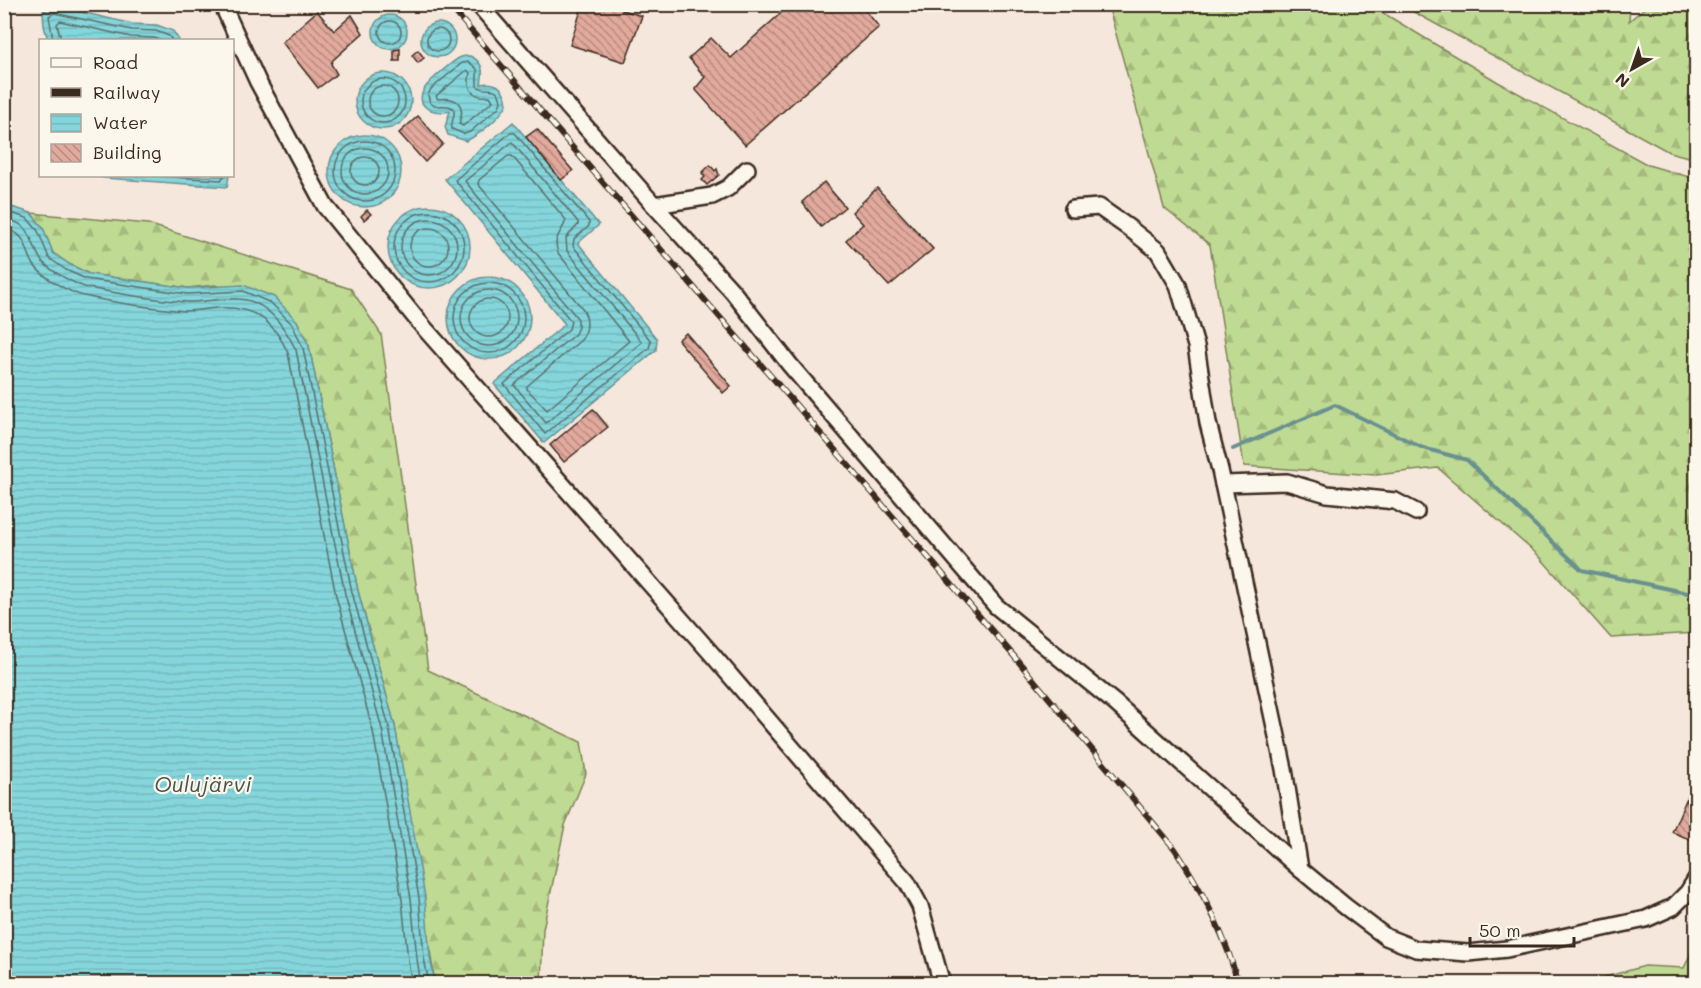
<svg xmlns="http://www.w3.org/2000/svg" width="1701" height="988" viewBox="0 0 1701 988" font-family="Mali,sans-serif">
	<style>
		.grass { fill: #bfda92; stroke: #7d8258; stroke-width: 1.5 }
		.forest { fill: url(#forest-firs); stroke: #7d8258; stroke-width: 1.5 }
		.water { fill: url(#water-rules); stroke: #679190; stroke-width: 1.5 }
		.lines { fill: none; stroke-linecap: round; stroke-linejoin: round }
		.shore { stroke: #596f6a; stroke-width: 1.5 }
		.stream { stroke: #679190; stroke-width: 4 }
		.building { fill: url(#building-back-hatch); stroke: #3b2a1e; stroke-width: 1.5 }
		.minor-casing { stroke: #3b2a1e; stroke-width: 20 }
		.minor { stroke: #fbf7ec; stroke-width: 15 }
		.rail-casing { stroke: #3b2a1e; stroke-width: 6 }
		.rail { stroke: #fbf7ec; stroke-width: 4; stroke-dasharray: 11; stroke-linecap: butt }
		.labels { text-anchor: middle; stroke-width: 4.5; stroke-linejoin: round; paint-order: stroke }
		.water-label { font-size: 22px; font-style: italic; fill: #4e554e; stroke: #fbf7ec }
	</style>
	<defs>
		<pattern id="forest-firs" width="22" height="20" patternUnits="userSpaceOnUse" patternTransform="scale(1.5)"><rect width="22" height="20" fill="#bfda92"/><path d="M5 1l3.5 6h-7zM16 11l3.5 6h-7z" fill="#a5bb7d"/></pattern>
		<pattern id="water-rules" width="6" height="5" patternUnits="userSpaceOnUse" patternTransform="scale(1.5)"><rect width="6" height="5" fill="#85d6dc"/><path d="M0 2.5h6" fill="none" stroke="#74b8bc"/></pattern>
		<pattern id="building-back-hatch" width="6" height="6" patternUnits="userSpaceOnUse" patternTransform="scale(1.5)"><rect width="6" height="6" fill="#e2a99d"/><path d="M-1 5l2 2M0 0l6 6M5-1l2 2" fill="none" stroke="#b88a7f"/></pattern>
	</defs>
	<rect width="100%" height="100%" fill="#f6e7dc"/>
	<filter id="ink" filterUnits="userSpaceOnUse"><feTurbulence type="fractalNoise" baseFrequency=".0167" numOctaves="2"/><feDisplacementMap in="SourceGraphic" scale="12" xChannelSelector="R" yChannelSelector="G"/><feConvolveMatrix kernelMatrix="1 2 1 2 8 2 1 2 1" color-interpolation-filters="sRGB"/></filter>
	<g filter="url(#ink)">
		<path class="grass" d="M1696 942V983H1583L1645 966 1684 968Z"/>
		<g class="forest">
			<path d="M1108 5H1370L1498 82 1648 165 1696 179V633L1611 638 1538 555 1438 468 1376 475 1244 466 1210 245 1164 208Z"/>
			<path d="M1401 5H1630L1629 21 1648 5H1696V159L1669 152Z"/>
			<path d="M31 213 148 224 351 289 381 334 428 670 581 742 586 774 565 825 543 929 541 983H435L395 726 358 591 309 346 297 321 215 285 188 288 89 274 69 264 53 253 43 228Z"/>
		</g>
		<g class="water">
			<path d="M51 7 68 9 133 24 157 25 173 31 179 40H48L44 26 43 11Z"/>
			<circle cx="390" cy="32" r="17"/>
			<circle cx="438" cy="40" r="17"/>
			<path d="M470 56C483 62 484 70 481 84 497 81 505 88 507 104 500 118 480 134 466 141L448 135 445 127 450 111C435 115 412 107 425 88 429 81 454 60 461 57 464 56 467 56 470 56Z"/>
			<circle cx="383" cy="101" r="28"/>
			<path d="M513 122 599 225 578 243 657 339 656 350 544 443 494 384 565 324 445 179Z"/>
			<circle cx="365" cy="171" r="36"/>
			<path d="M99 176H229L227 187 104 178Z"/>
			<path d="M5 205 31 213 43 228 53 253 69 264 89 274 188 288 243 285 274 297 297 321 309 346 358 591 395 726 425 897 430 957 435 983H5Z"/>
			<circle cx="429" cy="247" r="41"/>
			<circle cx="489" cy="318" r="41"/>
		</g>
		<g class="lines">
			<g class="shore">
				<circle cx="390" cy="32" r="11"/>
				<circle cx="438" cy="40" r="11"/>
				<path d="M53 40 49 16 54 13 132 30 156 31 169 36 172 40"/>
				<path d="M61 40 57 24 60 21 131 37 154 38 160 40"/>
				<path d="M469 62 477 69V86C488 94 498 82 501 102L498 108 470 132 464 134 452 129C450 121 457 115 453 108 445 103 438 109 430 103L428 95 431 89 462 63Z"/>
				<path d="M467 70 470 73C466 90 473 98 490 96L493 101 463 126 459 124C466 105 458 96 438 99L436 96Z"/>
				<circle cx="383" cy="101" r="22"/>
				<circle cx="383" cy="101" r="15"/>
				<path d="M510 133H515L589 222V226L574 239 573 246 651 341 649 348 545 434 504 384 569 329 571 321 455 180Z"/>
				<circle cx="365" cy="171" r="30"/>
				<path d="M512 142 578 222V225L566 238 567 251 642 342 546 423 514 385 575 334 578 327V319L465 181Z"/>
				<circle cx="365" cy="171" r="23"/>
				<path d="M508 156H512L566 220C562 234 552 236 558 253L629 341 547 410 527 389V386L581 340C589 329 589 319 582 308L478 184 479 180Z"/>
				<circle cx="365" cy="171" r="14"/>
				<path d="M155 176 221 180 224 176"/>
				<path d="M4 211 27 218 38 231 49 258 66 270 86 279 187 294 243 291 271 303 292 324 303 348 352 592 389 727 419 898 424 958 429 984"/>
				<circle cx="429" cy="247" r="35"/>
				<path d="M4 219C34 224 28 239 41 260 48 270 76 285 88 288 116 293 159 301 188 302 204 302 221 298 238 299 267 300 285 327 296 350L345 594 382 729 411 899 417 959 421 984"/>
				<circle cx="429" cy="247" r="28"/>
				<path d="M4 228C29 235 23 247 34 265 42 277 70 293 84 296 115 303 153 308 185 311 195 311 206 309 217 308 254 306 273 320 288 353L336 596 373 731 402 900 408 961 412 984"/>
				<circle cx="429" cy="247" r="19"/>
				<circle cx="489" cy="318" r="35"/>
				<circle cx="489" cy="318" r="28"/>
				<circle cx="489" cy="318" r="19"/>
			</g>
			<path class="stream" d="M1233 449 1335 405 1423 448 1467 460 1582 570 1692 594"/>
		</g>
		<g class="building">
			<path d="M583 4H623L622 10 642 16 625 62 570 45Z"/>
			<path d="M791 4H860L879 27 745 145 695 89 705 77 689 58 711 38 731 58Z"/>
			<path d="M317 11 334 31 352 15 363 33 333 60 331 64 337 74 318 88 282 42Z"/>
			<path d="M400 49V61H394V50Z"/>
			<path d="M418 50 424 58 418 63 412 55Z"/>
			<path d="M418 116 443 144 425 162 399 133Z"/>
			<path d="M537 129 573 171 561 180 526 137Z"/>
			<path d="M710 165 715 171 717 169 719 175 707 185 702 180 705 177 702 173Z"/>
			<path d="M824 182 845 207 821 227 802 202Z"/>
			<path d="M877 188 933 249 889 286 846 240 863 224 852 212Z"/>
			<path d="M367 210 371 214 364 220 361 216Z"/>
			<path d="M686 333 731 386 723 393 678 340Z"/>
			<path d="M593 409 608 427 564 462 550 445Z"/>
			<path d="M1696 777V834L1694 841 1672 832Z"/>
			<path d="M1084 977 1090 984H1077Z"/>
		</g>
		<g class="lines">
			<defs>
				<g id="minor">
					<path d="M222 4 258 82 325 206 419 322 710 652 907 882 920 906 942 984"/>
					<path d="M478 4 654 205 733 292 790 365 996 606 1115 703 1300 869 1346 907 1386 937 1416 949 1468 953 1507 949 1646 919 1673 907 1688 892 1696 879"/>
					<path d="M654 205 712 196 728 188 747 169"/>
					<path d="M1073 209 1099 207 1129 228 1158 251 1178 285 1196 346 1208 423 1220 470 1284 769 1300 869"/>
					<path d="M1223 484 1287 482 1327 494 1395 501 1416 512"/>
				</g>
			</defs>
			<use href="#minor" class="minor-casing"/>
			<use href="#minor" class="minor"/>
			<defs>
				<path id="rail" d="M448 4 1013 655 1175 849C1202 890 1226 935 1238 984"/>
			</defs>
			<use href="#rail" class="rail-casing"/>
			<use href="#rail" class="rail"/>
		</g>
	</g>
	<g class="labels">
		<g class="water-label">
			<text x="203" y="792">Oulujärvi</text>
		</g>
	</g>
	<rect width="1701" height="988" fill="none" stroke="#fbf7ec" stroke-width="24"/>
	<rect x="12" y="12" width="1677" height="964" fill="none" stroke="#3b2a1e" stroke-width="2" filter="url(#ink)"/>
	<rect x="39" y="39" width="195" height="138" fill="#fbf7ec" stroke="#aea59a" stroke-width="1.5"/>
	<rect x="51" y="58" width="30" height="9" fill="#fbf7ec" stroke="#aea59a" stroke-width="1.5"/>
	<text x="93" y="69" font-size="18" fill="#3b2a1e">Road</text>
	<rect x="51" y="88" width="30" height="9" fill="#3b2a1e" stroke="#aea59a" stroke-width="1.5"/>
	<text x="93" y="99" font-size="18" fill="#3b2a1e">Railway</text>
	<rect x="51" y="114" width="30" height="18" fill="url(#water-rules)" stroke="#aea59a" stroke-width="1.5"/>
	<text x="93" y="129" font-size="18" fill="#3b2a1e">Water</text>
	<rect x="51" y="144" width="30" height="18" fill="url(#building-back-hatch)" stroke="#aea59a" stroke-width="1.5"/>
	<text x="93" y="159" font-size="18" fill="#3b2a1e">Building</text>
	<g transform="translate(1632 69) rotate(220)" stroke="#fbf7ec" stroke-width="4.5" paint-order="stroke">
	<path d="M0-4.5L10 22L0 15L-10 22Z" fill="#3b2a1e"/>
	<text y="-9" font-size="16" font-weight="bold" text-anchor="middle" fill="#3b2a1e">N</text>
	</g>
	<path d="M1470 937v9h104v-9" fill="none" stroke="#3b2a1e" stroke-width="3"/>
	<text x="1479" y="937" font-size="18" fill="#3b2a1e" stroke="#fbf7ec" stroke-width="4.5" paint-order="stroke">50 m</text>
</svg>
